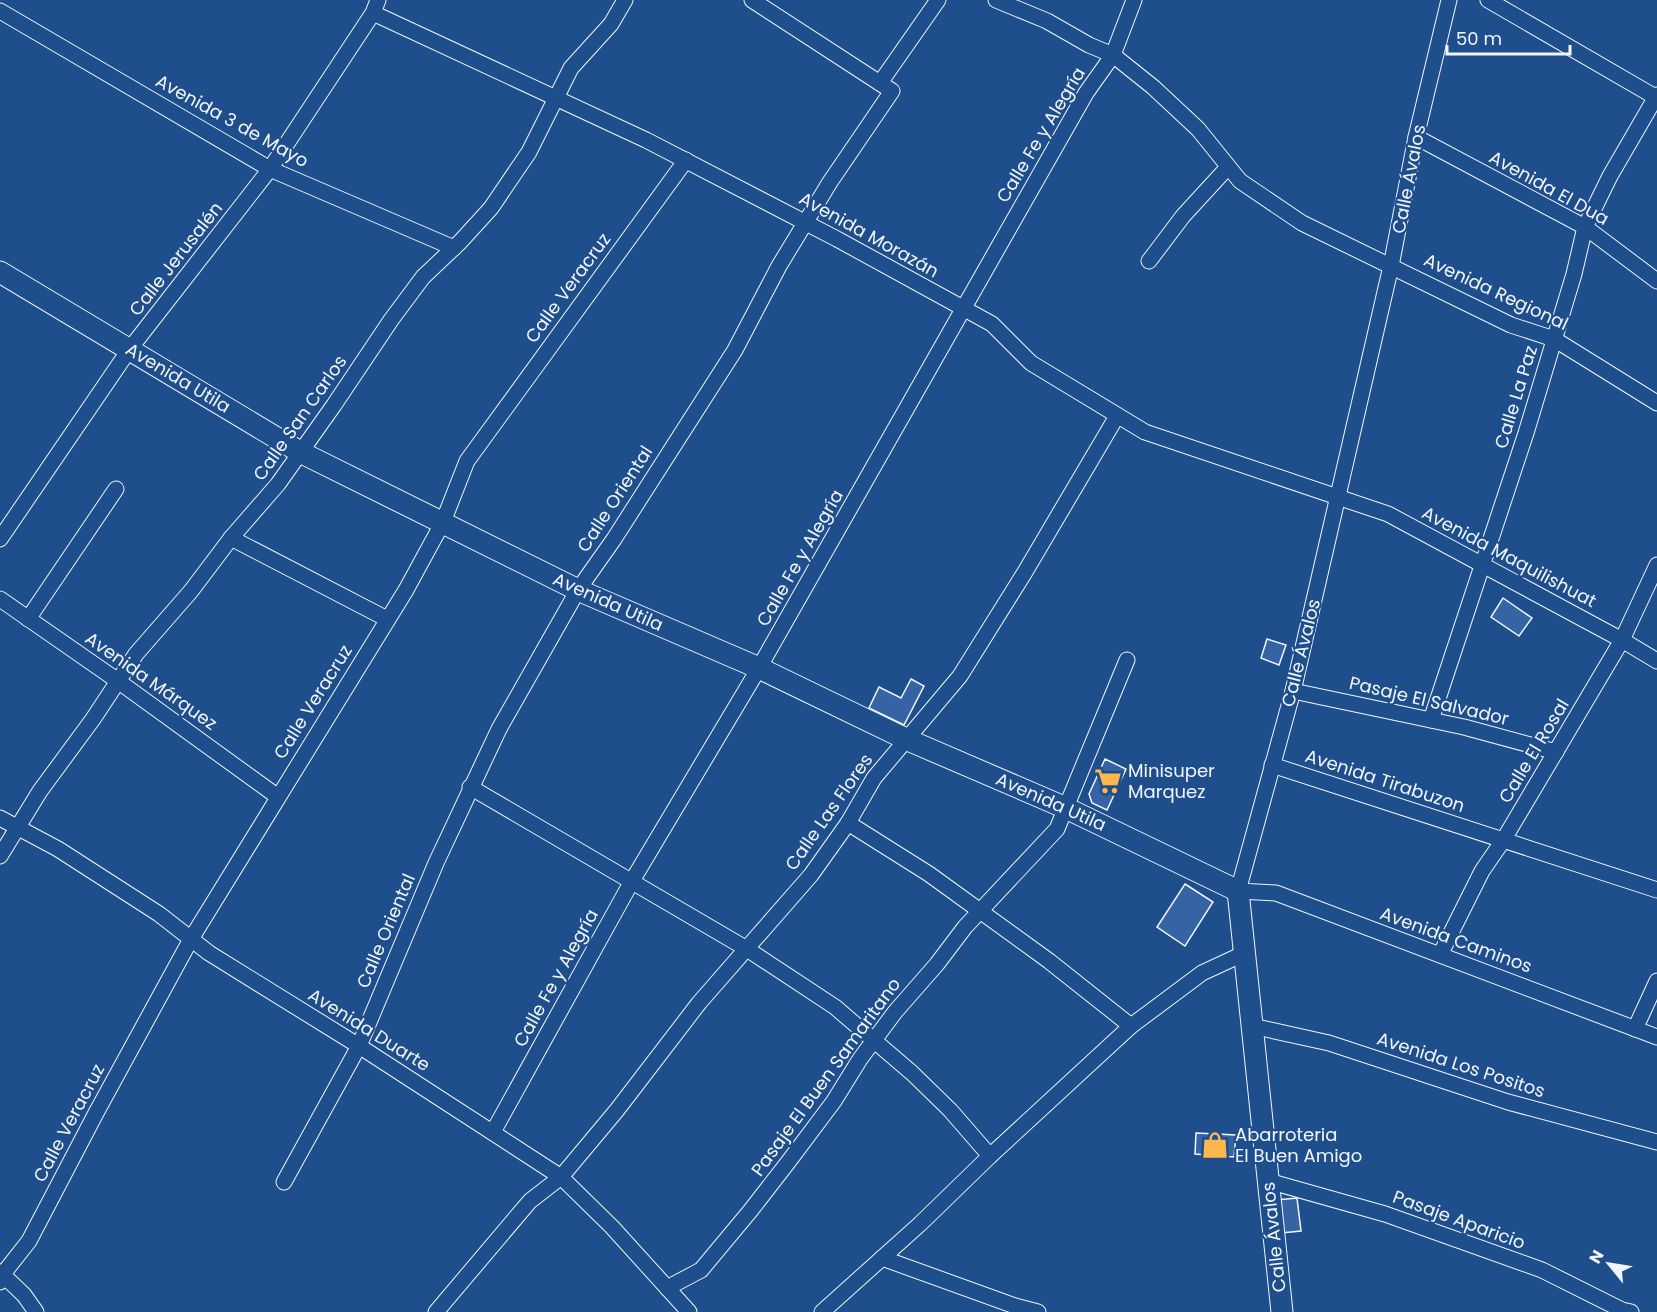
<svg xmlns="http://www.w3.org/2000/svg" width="1657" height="1312" viewBox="0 0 1657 1312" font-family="Poppins,sans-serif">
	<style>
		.building { fill: #3563a3; stroke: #f2f6ff; stroke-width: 1.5 }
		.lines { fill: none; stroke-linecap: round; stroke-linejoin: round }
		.street-casing { stroke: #f2f6ff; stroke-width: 17 }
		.secondary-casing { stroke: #f2f6ff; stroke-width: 23 }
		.street { stroke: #1f4e8c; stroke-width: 15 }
		.secondary { stroke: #1f4e8c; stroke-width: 21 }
		.labels { text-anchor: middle; stroke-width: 4.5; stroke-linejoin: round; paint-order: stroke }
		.street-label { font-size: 18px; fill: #f2f6ff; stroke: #1f4e8c }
		.poi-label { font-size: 18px; fill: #f2f6ff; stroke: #1f4e8c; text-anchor: start }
	</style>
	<rect width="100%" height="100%" fill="#1f4e8c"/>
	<g class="building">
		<path d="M1503 598 1532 618 1519 636 1491 617Z"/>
		<path d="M1267 639 1286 645 1279 665 1261 658Z"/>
		<path d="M911 679 924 686 904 725 869 708 879 687 901 698Z"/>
		<path d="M1105 759 1126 769 1107 810 1092 803 1089 794Z"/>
		<path d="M1185 884 1213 902 1185 946 1157 927Z"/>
		<path d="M1196 1133 1236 1135 1234 1157 1195 1154Z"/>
		<path d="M1297 1198 1301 1231 1281 1233 1277 1200Z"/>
	</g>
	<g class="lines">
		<defs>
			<g id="street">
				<path d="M996 0 1047 21 1089 45 1113 55 1153 87 1198 129 1240 181 1302 223 1511 325 1554 339 1657 403"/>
				<path d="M1449 0 1416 137 1391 266 1293 691 1238 891 1276 893 1657 1037"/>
				<path d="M1488 0 1657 98"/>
				<path d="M0 11 270 169 454 248"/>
				<path d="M373 13 646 140 837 239 992 324 1031 363 1145 432 1388 514 1622 640 1657 661"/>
				<path d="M880 83 938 0"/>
				<path d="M1416 137 1585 227 1657 281"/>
				<path d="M1149 261 1183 216 1228 167"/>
				<path d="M231 538 387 619"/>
				<path d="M0 539 129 350 270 169 373 13 378 0"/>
				<path d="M0 599 118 681 278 797"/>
				<path d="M28 619 116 489"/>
				<path d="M1293 691 1464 727 1556 752"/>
				<path d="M1431 720 1526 433 1574 274 1585 227 1610 176 1657 95"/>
				<path d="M1272 765 1657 890"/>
				<path d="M470 787 747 949 835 1007 912 1073 950 1110 990 1156"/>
				<path d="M0 818 58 849 159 914 209 953 359 1046 561 1177 612 1227 689 1312"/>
				<path d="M848 823 929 874 1049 961 1131 1026"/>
				<path d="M0 856 40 791 93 719 136 654 191 591 231 538 278 484 334 405 391 320 423 277 460 242 491 208 529 152 571 68 611 24 625 0"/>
				<path d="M1440 955 1482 871 1504 839 1622 640 1657 565"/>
				<path d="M1252 1026 1329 1043 1508 1102 1657 1142"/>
				<path d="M1635 1029 1657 981"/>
				<path d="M493 1132 632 881 759 668 1086 93 1113 55 1134 0"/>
				<path d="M1268 1181 1385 1214 1542 1270 1622 1310 1631 1312"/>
				<path d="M284 1182 359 1046 436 863 499 729 578 590 614 539 735 350 779 266 830 182 892 91 752 0"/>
				<path d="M882 1258 1015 1306 1038 1312"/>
				<path d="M0 1272 24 1295 36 1312"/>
				<path d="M0 1282 3 1274 29 1241 96 1113 191 939 406 590 443 522 467 461 686 160"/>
				<path d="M667 1288 701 1270 751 1210 789 1161 834 1101 860 1059 895 1012 937 964 965 927 1057 829 1127 660"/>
				<path d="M436 1312 530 1201 561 1177 617 1110 699 1003 811 875 848 823 874 778 960 676 1025 572 1117 416"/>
				<path d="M822 1312 920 1224 990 1156 1131 1026 1202 973 1245 953"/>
			</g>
			<path id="secondary" d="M0 272 300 452 578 590 759 668 908 740 1066 808 1238 891 1282 1312"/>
		</defs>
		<use href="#street" class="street-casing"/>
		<use href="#secondary" class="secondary-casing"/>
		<use href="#street" class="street"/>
		<use href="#secondary" class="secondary"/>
	</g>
	<defs>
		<symbol id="supermarket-bare" viewBox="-9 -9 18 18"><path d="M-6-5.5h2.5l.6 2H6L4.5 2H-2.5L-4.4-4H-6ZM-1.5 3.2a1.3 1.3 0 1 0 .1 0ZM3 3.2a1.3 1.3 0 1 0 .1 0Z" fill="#ffb74d" stroke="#1f4e8c" stroke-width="2.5" paint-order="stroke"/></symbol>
		<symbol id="shop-bare" viewBox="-9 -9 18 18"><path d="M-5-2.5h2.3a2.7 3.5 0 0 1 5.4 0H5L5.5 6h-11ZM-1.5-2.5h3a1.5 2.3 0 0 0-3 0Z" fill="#ffb74d" stroke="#1f4e8c" stroke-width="2.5" paint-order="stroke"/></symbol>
	</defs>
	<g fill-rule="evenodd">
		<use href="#supermarket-bare" x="1089" y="762" width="38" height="38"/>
		<use href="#shop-bare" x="1196" y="1126" width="38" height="38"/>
	</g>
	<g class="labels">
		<g class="street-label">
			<text transform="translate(232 121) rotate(29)" y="6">Avenida 3 de Mayo</text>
			<text transform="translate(1041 135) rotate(-59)" y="6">Calle Fe y Alegría</text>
			<text transform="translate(1409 179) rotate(-79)" y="6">Calle Ávalos</text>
			<text transform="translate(1549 188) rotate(29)" y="6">Avenida El Dua</text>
			<text transform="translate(869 235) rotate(29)" y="6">Avenida Morazán</text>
			<text transform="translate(176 259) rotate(-52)" y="6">Calle Jerusalén</text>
			<text transform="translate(568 288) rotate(-54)" y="6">Calle Veracruz</text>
			<text transform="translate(1496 292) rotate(25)" y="6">Avenida Regional</text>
			<text transform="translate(178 378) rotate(31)" y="6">Avenida Utila</text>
			<text transform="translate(1516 397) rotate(-73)" y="6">Calle La Paz</text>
			<text transform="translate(300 418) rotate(-55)" y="6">Calle San Carlos</text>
			<text transform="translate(615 499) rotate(-57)" y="6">Calle Oriental</text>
			<text transform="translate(1509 557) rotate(28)" y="6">Avenida Maquilishuat</text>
			<text transform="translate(800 558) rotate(-60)" y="6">Calle Fe y Alegría</text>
			<text transform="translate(608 602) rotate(24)" y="6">Avenida Utila</text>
			<text transform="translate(1301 653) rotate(-76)" y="6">Calle Ávalos</text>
			<text transform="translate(151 681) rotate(35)" y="6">Avenida Márquez</text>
			<text transform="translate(1429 701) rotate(13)" y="6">Pasaje El Salvador</text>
			<text transform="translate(313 702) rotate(-58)" y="6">Calle Veracruz</text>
			<text transform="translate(1534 751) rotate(-59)" y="6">Calle El Rosal</text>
			<text transform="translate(1385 781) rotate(18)" y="6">Avenida Tirabuzon</text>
			<text transform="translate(1051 802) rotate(24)" y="6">Avenida Utila</text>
			<text transform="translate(829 812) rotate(-55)" y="6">Calle Las Flores</text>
			<text transform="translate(386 931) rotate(-67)" y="6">Calle Oriental</text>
			<text transform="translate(1456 940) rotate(20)" y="6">Avenida Caminos</text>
			<text transform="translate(556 978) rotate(-61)" y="6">Calle Fe y Alegría</text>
			<text transform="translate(369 1030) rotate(32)" y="6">Avenida Duarte</text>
			<text transform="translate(1461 1065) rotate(18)" y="6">Avenida Los Positos</text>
			<text transform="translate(826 1077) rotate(-54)" y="6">Pasaje El Buen Samaritano</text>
			<text transform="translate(69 1123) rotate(-62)" y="6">Calle Veracruz</text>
			<text transform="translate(1459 1220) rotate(20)" y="6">Pasaje Aparicio</text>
			<text transform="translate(1274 1237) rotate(-96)" y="6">Calle Ávalos</text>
		</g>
		<g class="poi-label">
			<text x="1128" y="777">Minisuper<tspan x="1128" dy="21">Marquez</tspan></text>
			<text x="1235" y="1141">Abarroteria<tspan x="1235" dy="21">El Buen Amigo</tspan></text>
		</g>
	</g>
	<g transform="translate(1609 1264) rotate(300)" stroke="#1f4e8c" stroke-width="4.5" paint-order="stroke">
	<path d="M0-4.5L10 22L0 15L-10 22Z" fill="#f2f6ff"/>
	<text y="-9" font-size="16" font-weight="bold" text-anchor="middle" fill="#f2f6ff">N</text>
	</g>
	<path d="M1447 45v9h123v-9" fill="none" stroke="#f2f6ff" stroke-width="3"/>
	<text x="1456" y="45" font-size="18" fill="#f2f6ff" stroke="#1f4e8c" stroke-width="4.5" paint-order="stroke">50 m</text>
</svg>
